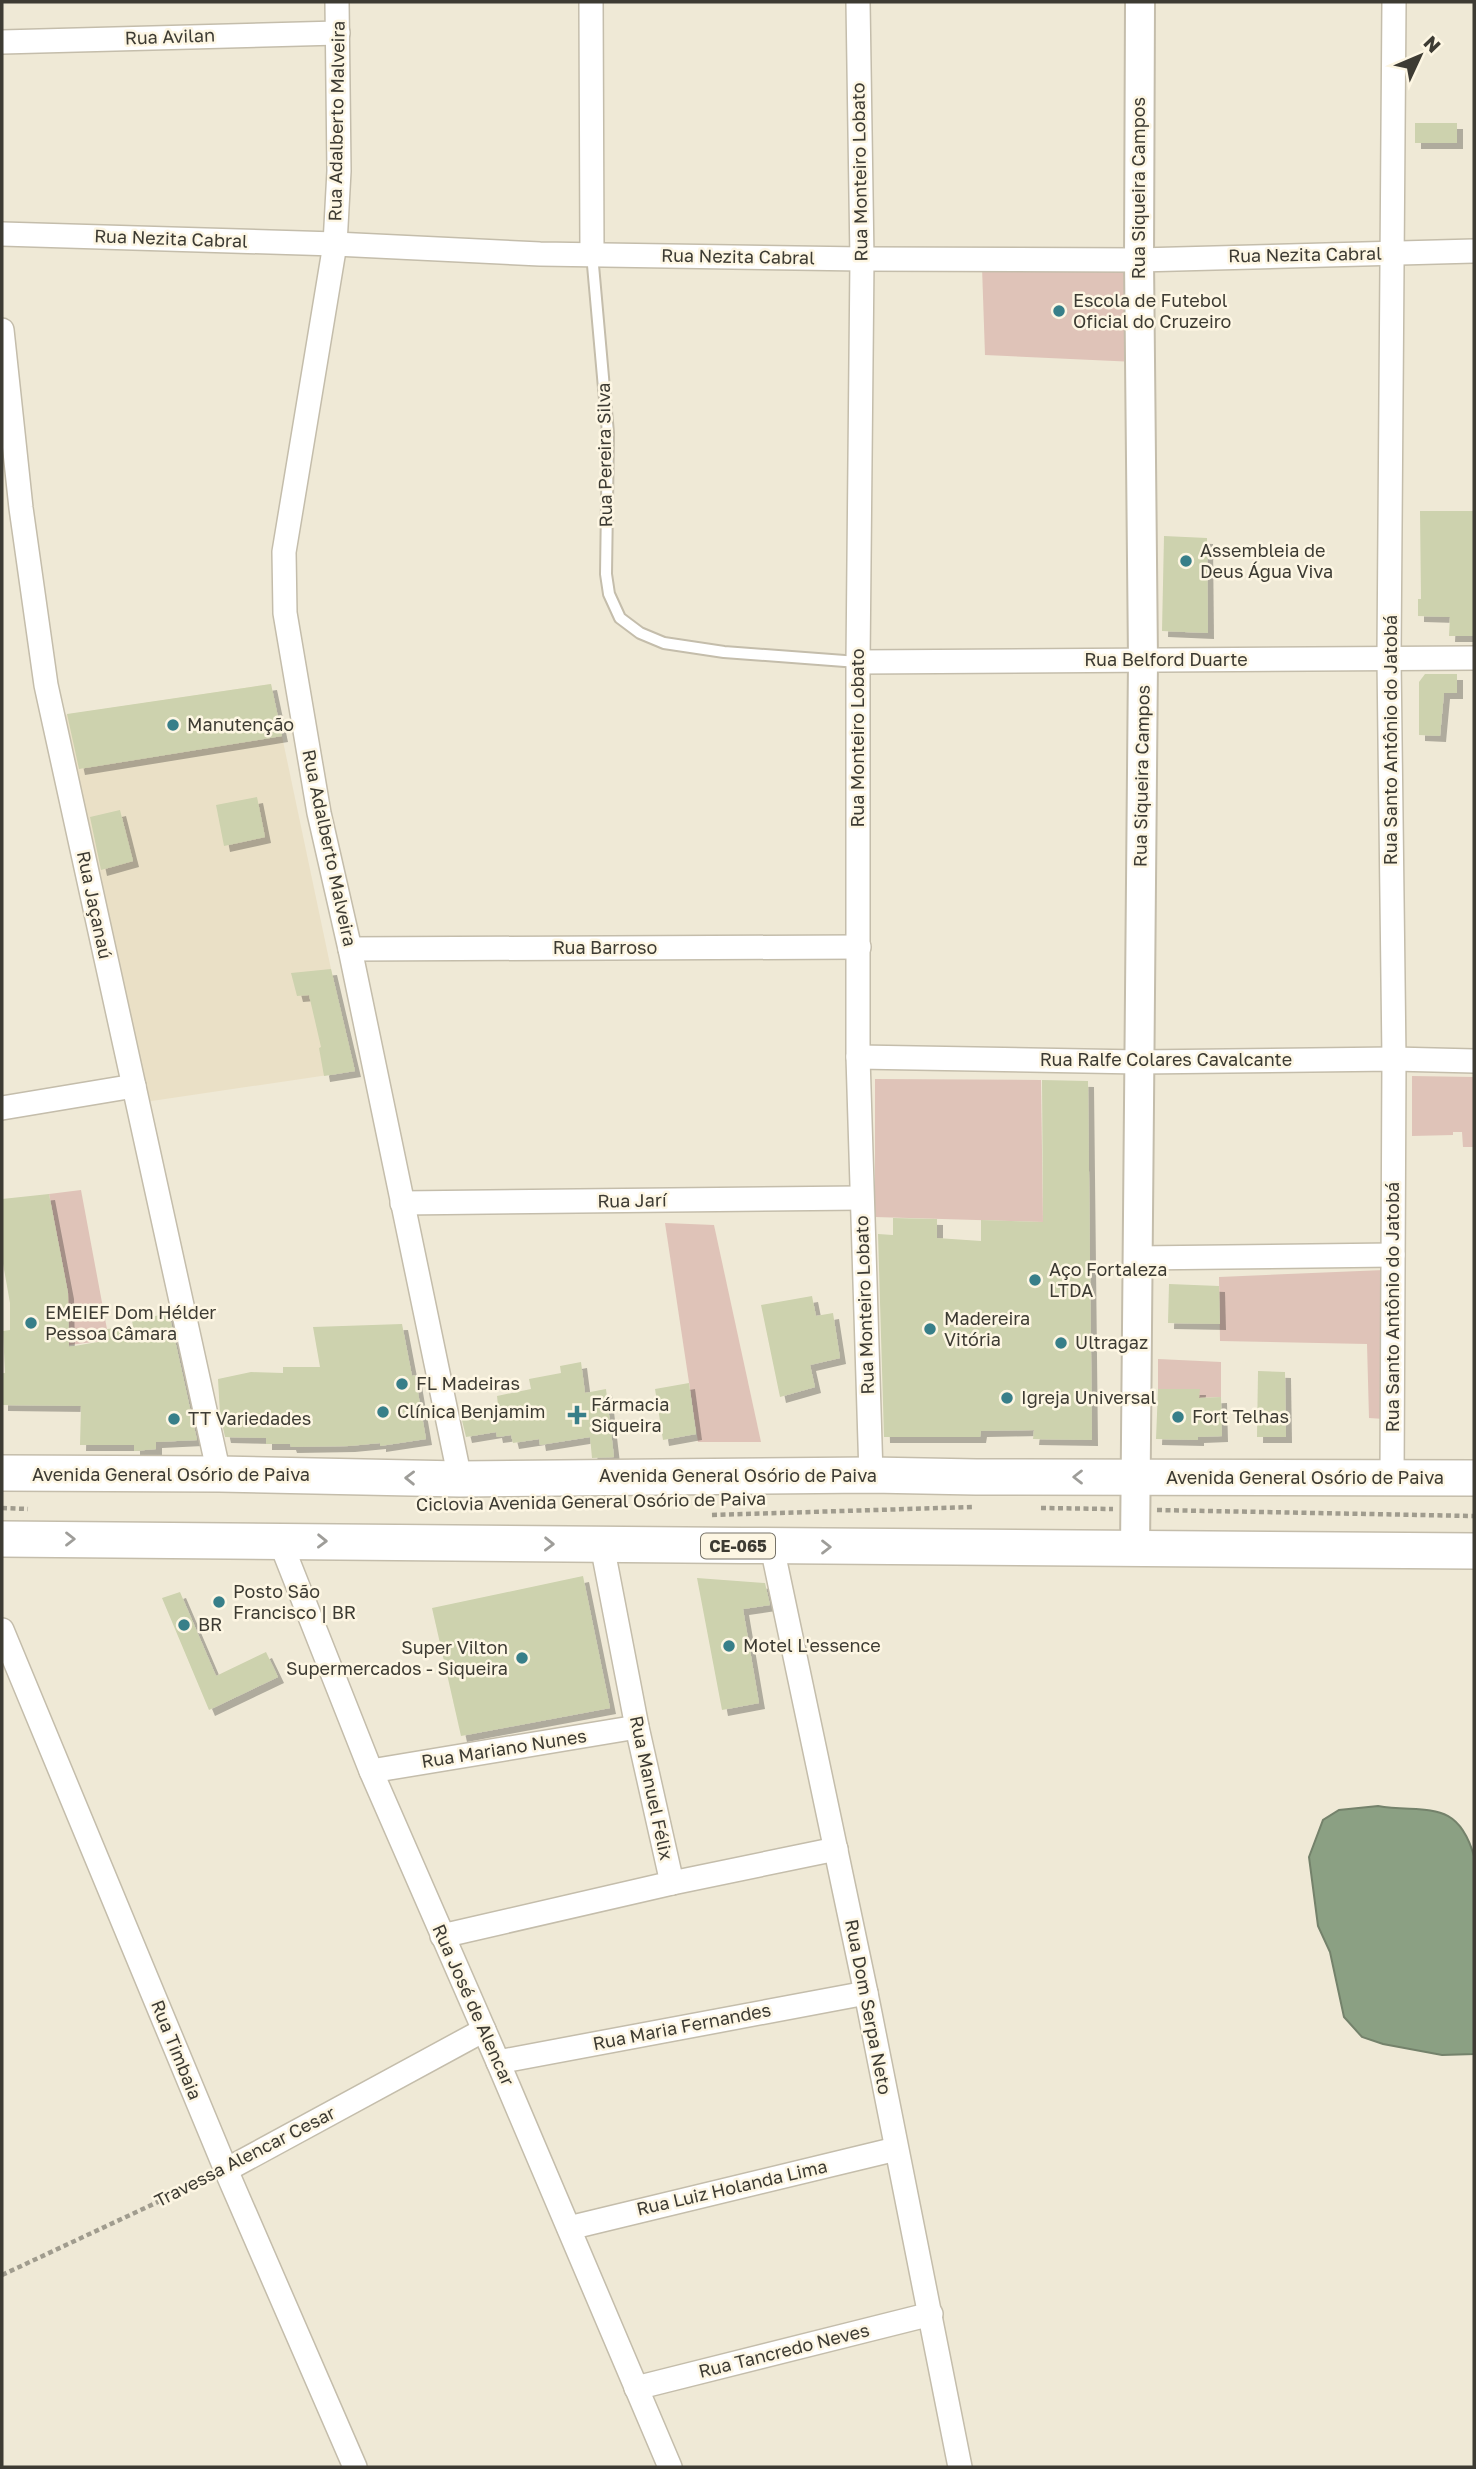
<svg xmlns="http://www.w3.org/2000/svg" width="1476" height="2469" viewBox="0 0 1476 2469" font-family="'Golos Text',sans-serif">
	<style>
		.built { fill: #eae0c6 }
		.green { fill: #dfc3b8 }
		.water { fill: #8ba083; stroke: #74826b; stroke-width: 2 }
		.building { fill: #cdd2ae; filter: url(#shadow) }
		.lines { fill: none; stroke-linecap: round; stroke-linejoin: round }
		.service-casing { stroke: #c4bdab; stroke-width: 14 }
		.minor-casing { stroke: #c4bdab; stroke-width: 26 }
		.tertiary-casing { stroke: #c4bdab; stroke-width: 32 }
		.primary-casing { stroke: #c4bdab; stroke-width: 38 }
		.path { stroke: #a09c8e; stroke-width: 4.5; stroke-dasharray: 5 3.5; stroke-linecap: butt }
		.service { stroke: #fff; stroke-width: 10 }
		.minor { stroke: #fff; stroke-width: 23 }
		.tertiary { stroke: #fff; stroke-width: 28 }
		.primary { stroke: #fff; stroke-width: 35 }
		.oneway { stroke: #9e9d99 }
		.poi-dot { fill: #387f89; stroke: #fdf6e3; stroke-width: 2.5 }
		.labels { text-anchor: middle; stroke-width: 5; stroke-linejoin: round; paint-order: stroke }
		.shield { fill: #fdf6e3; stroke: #777368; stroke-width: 2 }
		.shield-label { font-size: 16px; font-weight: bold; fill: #3d3b33 }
		.street-label { font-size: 18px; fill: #3d3b33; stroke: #fdf6e3 }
		.poi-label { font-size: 18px; fill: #3d3b33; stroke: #fdf6e3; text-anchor: start }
	</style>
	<defs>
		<filter id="shadow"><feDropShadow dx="6" dy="6" stdDeviation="0" flood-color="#0004"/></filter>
	</defs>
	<rect width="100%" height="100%" fill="#efe9d6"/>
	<path class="built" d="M271 684 331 969 355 1071 145 1102 64 715Z"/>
	<g class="green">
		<path d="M982 267H1133L1136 362 985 355Z"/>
		<path d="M1412 1076 1474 1077V1147H1463L1462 1132H1453V1135L1412 1136Z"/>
		<path d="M875 1079 1041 1080 1043 1222 875 1217Z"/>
		<path d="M81 1190 109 1340 69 1345 68 1293 49 1194Z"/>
		<path d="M665 1223 714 1225 761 1442H698Z"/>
		<path d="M1384 1270V1419L1369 1418 1367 1344 1220 1341 1219 1277Z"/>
		<path d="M1158 1359 1221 1362V1397L1199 1398V1389H1158Z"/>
	</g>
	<path class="water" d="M1378 1806C1425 1814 1457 1797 1474 1856V2054L1442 2055 1383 2044 1362 2037 1344 2017 1330 1952 1318 1926 1309 1857 1323 1820 1339 1810Z"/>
	<g class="building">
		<rect x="1415" y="123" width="42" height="20"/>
		<path d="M1420 511H1474V636H1449L1450 617 1418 616V599H1421Z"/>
		<path d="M1164 536 1207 538 1208 633 1162 631Z"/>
		<path d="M1425 674H1457V693H1444L1440 736 1419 735V682Z"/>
		<path d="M271 684 282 736 79 769 67 714Z"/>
		<path d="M257 797 265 837 224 846 216 805Z"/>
		<path d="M120 810 133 861 101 870 90 817Z"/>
		<path d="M331 969 355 1071 324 1076 319 1048 321 1047 309 995 297 996 291 973Z"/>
		<path d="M1042 1080 1088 1081 1092 1440 1033 1439 1034 1430 981 1431 980 1437H884L878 1234 893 1235V1218L937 1219V1238L981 1241V1220L1043 1222Z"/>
		<path d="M49 1194 68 1293 69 1347 109 1340 107 1329 133 1326 132 1321 169 1313 197 1440 156 1442V1449L134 1451V1445H80L81 1406 2 1405V1373H5L3 1331 10 1330V1303L2 1258V1199Z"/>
		<path d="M1169 1284 1219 1286 1220 1324 1168 1323Z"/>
		<path d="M812 1296 816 1316 833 1313 840 1358 810 1365 815 1387 780 1397 761 1305Z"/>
		<path d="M402 1324 412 1376 415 1375 426 1439 380 1446V1443L349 1446 291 1447 290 1444H266V1438L225 1437 220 1414 218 1379 251 1372 283 1373V1367H320L313 1327Z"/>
		<path d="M581 1362 585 1393 606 1389 614 1457 592 1458 590 1437 540 1445 539 1439 513 1443 511 1435 497 1437 496 1432 466 1437 460 1412 498 1405 497 1396 531 1389 529 1379 561 1373 560 1366Z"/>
		<path d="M1258 1371 1285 1372 1286 1437H1257Z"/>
		<path d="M689 1383 696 1434 663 1440 655 1389Z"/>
		<path d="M1158 1389H1200L1199 1398 1221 1397 1222 1436 1198 1437V1440L1156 1439Z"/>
		<path d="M583 1576 610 1708 461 1736 432 1608Z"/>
		<path d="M697 1578 765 1583 770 1605 743 1609 759 1703 722 1710Z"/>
		<path d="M180 1592 216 1676 266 1652 278 1677 209 1710 162 1598Z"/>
	</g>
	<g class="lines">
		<defs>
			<path id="service" d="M592 254 608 433 606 574 609 594 620 618 640 633 664 643 724 652 858 662"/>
			<g id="minor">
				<path d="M337 2 339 171 335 244 284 552 285 613 319 813 350 949 460 1479"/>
				<path d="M591 2 592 254"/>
				<path d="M858 2 862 259 858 662V1057L871 1475"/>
				<path d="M2 42 338 33"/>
				<path d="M2 234 335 244 540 254 862 259 1139 260 1474 251"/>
				<path d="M2 330 21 508 46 685 219 1474"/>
				<path d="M858 662 1474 658"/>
				<path d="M350 949 859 947"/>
				<path d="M858 1057 1139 1062 1394 1059 1474 1061"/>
				<path d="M2 1108 134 1086"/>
				<path d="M402 1203 861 1198"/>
				<path d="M1137 1258 1393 1255"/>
				<path d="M1392 1479 1394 1059 1389 658 1394 2"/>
				<path d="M280 1541 371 1771 498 2062 670 2467"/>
				<path d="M772 1547 866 1993 960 2467"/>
				<path d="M2 1630 226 2170 355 2467"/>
				<path d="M371 1771 637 1727"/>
				<path d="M672 1883 836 1849"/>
				<path d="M442 1936 672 1883 637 1727 602 1545"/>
				<path d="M498 2062 866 1993"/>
				<path d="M226 2170 484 2030"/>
				<path d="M569 2228 896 2149"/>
				<path d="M636 2388 931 2314"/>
			</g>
			<path id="tertiary" d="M1135 1550 1143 660 1139 260 1140 2"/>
			<g id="primary">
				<path d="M2 1473 219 1474 460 1479 871 1475 976 1477 1474 1478"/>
				<path d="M2 1539C493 1542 983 1549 1474 1551"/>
			</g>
		</defs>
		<use href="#service" class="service-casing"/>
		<use href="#minor" class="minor-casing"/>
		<use href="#tertiary" class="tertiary-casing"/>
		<use href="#primary" class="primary-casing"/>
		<g class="path">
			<path d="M2 1508 28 1509"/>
			<path d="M1041 1508 1113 1509"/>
			<path d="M1157 1510 1474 1516"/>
			<path d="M712 1515 973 1507"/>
			<path d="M2 2275 209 2178"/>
		</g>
		<use href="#service" class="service"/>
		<use href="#minor" class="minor"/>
		<use href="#tertiary" class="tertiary"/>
		<use href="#primary" class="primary"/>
	</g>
	<defs><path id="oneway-chevron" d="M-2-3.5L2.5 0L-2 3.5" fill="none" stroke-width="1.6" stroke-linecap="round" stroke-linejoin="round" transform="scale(1.75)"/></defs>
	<g class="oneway">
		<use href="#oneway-chevron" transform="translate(1078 1477) rotate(-180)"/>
		<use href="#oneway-chevron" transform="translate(410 1478) rotate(-179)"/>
		<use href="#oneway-chevron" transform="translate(70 1539)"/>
		<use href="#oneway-chevron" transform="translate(322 1541) rotate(1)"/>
		<use href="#oneway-chevron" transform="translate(549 1544) rotate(1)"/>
		<use href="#oneway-chevron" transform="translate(826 1547)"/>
	</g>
	<g class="poi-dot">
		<circle cx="1059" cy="311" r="7"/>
		<circle cx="1186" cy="561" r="7"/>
		<circle cx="173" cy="725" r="7"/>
		<circle cx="1035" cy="1280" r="7"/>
		<circle cx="31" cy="1323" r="7"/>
		<circle cx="930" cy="1329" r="7"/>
		<circle cx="1061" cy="1343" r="7"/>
		<circle cx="402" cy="1384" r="7"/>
		<circle cx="1007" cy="1398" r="7"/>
		<circle cx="383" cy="1412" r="7"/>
		<path d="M573.5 1404.5h7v7h7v7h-7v7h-7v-7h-7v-7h7z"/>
		<circle cx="1178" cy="1417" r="7"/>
		<circle cx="174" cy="1419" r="7"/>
		<circle cx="219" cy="1602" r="7"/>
		<circle cx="184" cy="1625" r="7"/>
		<circle cx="729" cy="1646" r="7"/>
		<circle cx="522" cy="1658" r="7"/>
	</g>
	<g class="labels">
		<rect class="shield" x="701" y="1533.5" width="74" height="25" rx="5"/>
		<g class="shield-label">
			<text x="738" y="1552">CE-065</text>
		</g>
		<g class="street-label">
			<text transform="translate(170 37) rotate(-2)" y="6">Rua Avilan</text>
			<text transform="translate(337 121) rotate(-89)" y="6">Rua Adalberto Malveira</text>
			<text transform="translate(860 172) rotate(-91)" y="6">Rua Monteiro Lobato</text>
			<text transform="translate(1139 188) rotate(-90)" y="6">Rua Siqueira Campos</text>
			<text transform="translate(171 239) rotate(2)" y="6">Rua Nezita Cabral</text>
			<text transform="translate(1305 255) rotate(-1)" y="6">Rua Nezita Cabral</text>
			<text transform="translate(738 257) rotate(1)" y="6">Rua Nezita Cabral</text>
			<text transform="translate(605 455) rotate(-91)" y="6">Rua Pereira Silva</text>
			<text x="1166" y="666">Rua Belford Duarte</text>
			<text transform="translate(858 738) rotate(-90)" y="6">Rua Monteiro Lobato</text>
			<text transform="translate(1391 740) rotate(-90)" y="6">Rua Santo Antônio do Jatobá</text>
			<text transform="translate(1142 776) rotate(-89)" y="6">Rua Siqueira Campos</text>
			<text transform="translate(329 848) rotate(78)" y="6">Rua Adalberto Malveira</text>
			<text transform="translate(94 905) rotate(78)" y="6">Rua Jaçanaú</text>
			<text x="605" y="954">Rua Barroso</text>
			<text x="1166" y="1066">Rua Ralfe Colares Cavalcante</text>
			<text transform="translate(632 1201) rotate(-1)" y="6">Rua Jarí</text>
			<text transform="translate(865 1305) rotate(-92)" y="6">Rua Monteiro Lobato</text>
			<text transform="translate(1393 1307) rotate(-90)" y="6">Rua Santo Antônio do Jatobá</text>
			<text x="171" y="1481">Avenida General Osório de Paiva</text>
			<text x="738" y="1482">Avenida General Osório de Paiva</text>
			<text x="1305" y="1484">Avenida General Osório de Paiva</text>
			<text transform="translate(591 1502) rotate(-1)" y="6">Ciclovia Avenida General Osório de Paiva</text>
			<text transform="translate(504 1749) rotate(-9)" y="6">Rua Mariano Nunes</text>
			<text transform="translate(651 1788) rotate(78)" y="6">Rua Manuel Félix</text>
			<text transform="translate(473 2005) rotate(66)" y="6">Rua José de Alencar</text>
			<text transform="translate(868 2007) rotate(79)" y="6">Rua Dom Serpa Neto</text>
			<text transform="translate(682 2027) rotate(-11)" y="6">Rua Maria Fernandes</text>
			<text transform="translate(176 2050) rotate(68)" y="6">Rua Timbaia</text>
			<text transform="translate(245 2157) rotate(-27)" y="6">Travessa Alencar Cesar</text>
			<text transform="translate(732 2188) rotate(-13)" y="6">Rua Luiz Holanda Lima</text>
			<text transform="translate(784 2351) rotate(-14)" y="6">Rua Tancredo Neves</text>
		</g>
		<g class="poi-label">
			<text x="1073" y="307">Escola de Futebol<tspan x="1073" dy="21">Oficial do Cruzeiro</tspan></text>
			<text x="1200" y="557">Assembleia de<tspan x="1200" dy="21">Deus Água Viva</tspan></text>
			<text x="187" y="731">Manutenção</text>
			<text x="1049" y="1276">Aço Fortaleza<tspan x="1049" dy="21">LTDA</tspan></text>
			<text x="45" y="1319">EMEIEF Dom Hélder<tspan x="45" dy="21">Pessoa Câmara</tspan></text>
			<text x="944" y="1325">Madereira<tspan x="944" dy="21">Vitória</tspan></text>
			<text x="1075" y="1349">Ultragaz</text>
			<text x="416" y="1390">FL Madeiras</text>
			<text x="1021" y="1404">Igreja Universal</text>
			<text x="591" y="1411">Fármacia<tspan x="591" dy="21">Siqueira</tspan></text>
			<text x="397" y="1418">Clínica Benjamim</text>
			<text x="1192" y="1423">Fort Telhas</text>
			<text x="188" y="1425">TT Variedades</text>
			<text x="233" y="1598">Posto São<tspan x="233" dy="21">Francisco | BR</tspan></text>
			<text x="198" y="1631">BR</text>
			<text x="743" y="1652">Motel L'essence</text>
			<text x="508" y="1654" text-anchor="end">Super Vilton<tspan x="508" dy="21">Supermercados - Siqueira</tspan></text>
		</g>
	</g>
	<rect width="1476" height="2469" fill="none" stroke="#3d3b33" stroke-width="7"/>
	<g transform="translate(1420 56) rotate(46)" stroke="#fdf6e3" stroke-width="5" paint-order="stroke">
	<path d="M0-5L12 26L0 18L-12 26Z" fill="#3d3b33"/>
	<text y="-10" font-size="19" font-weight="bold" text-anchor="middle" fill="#3d3b33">N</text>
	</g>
</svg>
